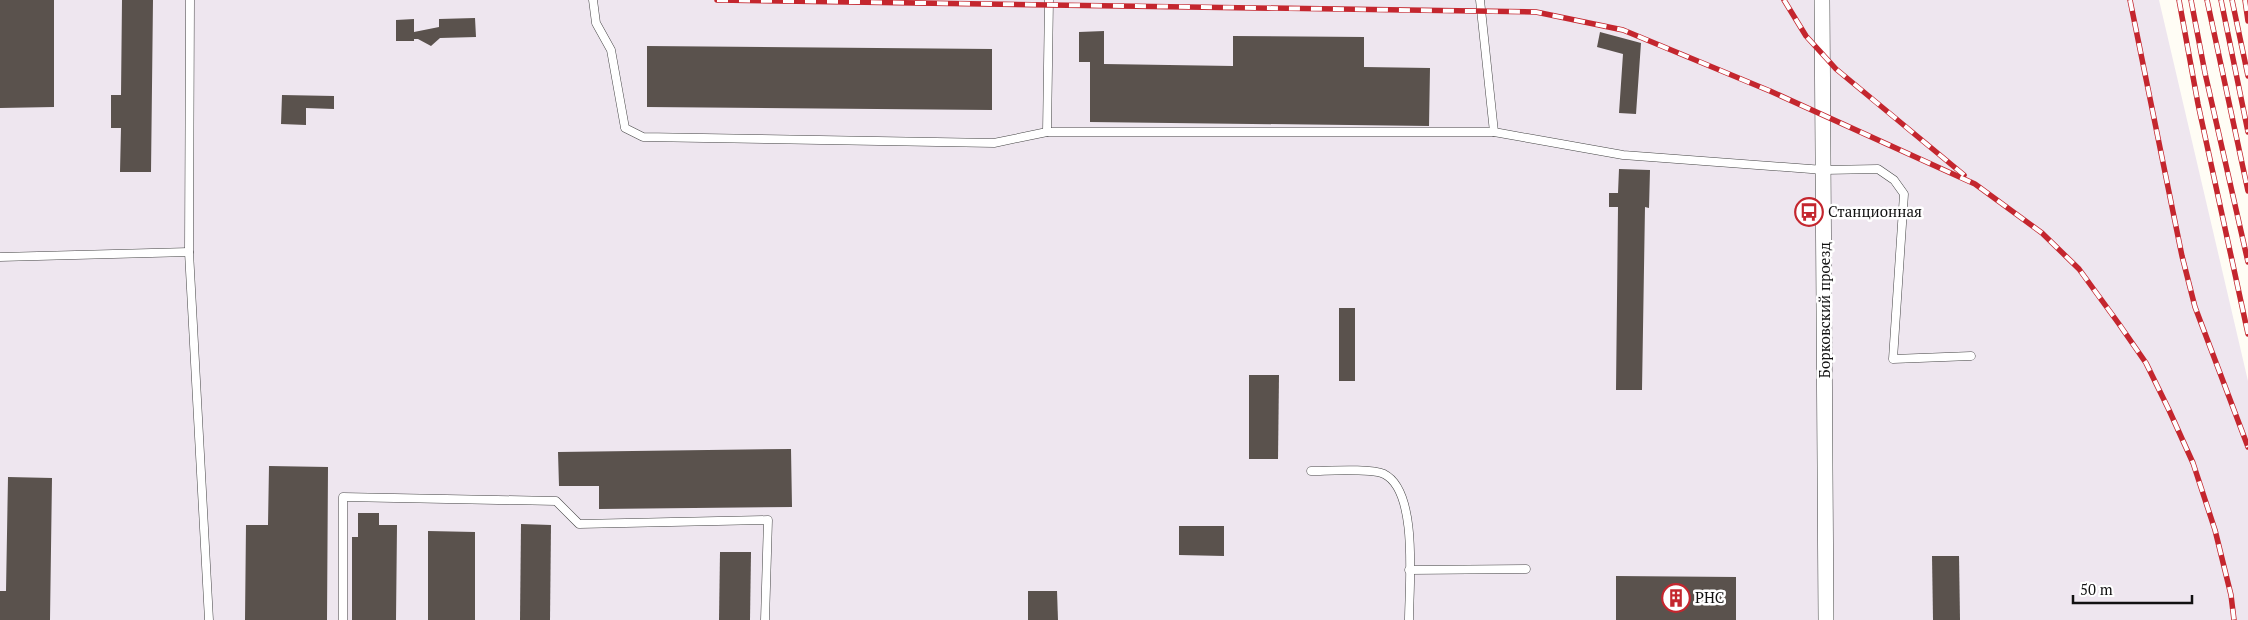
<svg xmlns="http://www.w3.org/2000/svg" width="2248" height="620" viewBox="0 0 2248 620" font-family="'PT Serif',serif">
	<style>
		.industrial { fill: #eee6ef }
		.building { fill: #5a524d }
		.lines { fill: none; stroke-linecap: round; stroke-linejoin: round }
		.lane-casing { stroke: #444; stroke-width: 9 }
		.street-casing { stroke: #444; stroke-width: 16 }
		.lane { stroke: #fff; stroke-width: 8 }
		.street { stroke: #fff; stroke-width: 15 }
		.rail-casing { stroke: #c4262e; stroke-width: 5.5 }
		.rail { stroke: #fff; stroke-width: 4; stroke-dasharray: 11; stroke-linecap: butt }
		.labels { text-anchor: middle; stroke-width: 5; stroke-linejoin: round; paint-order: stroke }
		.poi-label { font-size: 15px; fill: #111; stroke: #fff; text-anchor: start }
		.street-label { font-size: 15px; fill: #111; stroke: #fff }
	</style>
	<rect width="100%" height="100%" fill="#fffdf5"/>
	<path class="industrial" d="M0 0H2159L2248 381V620H0Z"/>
	<g class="building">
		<path d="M0 0H54V107L0 108Z"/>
		<path d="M122 0H153L151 172H120L121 128H111V95H121Z"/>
		<path d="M475 18 476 37 440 38 431 46 418 39H414V41H396V20L414 19V32L439 27V19Z"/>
		<path d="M1104 31V64L1233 66V36L1364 37V67L1430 68 1429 126 1090 122V62H1079V32Z"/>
		<path d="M1600 32 1641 43 1636 114 1619 113 1623 54 1597 47Z"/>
		<path d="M647 46 992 49V110L647 107Z"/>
		<path d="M282 95 334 96V109L306 108V125L281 124Z"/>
		<path d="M1619 169 1650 170 1649 208 1645 207 1642 390H1616L1618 207H1609V193H1618Z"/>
		<rect x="1339" y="308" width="16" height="73"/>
		<path d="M1249 375H1279L1278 459H1249Z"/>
		<path d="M791 449 792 507 599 509V486H559L558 452Z"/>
		<path d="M269 466 328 467 327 620H245L246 525H268Z"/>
		<path d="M8 477 52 478 50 620H0V591H6Z"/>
		<path d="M358 513H379V525H397L396 620H352V537H358Z"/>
		<path d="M521 524 551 525 550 620H520Z"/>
		<path d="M1179 526H1224V556L1179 555Z"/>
		<path d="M428 531 475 532V620H428Z"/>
		<path d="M720 552H751L750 620H719Z"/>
		<path d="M1932 556H1959L1960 620H1933Z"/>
		<path d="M1616 576 1736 577V620H1616Z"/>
		<path d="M1028 591H1057L1058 620H1028Z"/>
	</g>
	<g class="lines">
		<defs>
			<g id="lane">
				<path d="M593 0 596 23 611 50 625 128 643 137 994 143 1047 132"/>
				<path d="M1049 0 1047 132H1494"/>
				<path d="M1480 0 1494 132 1623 155 1824 170 1878 169 1894 180 1904 194 1893 359 1971 356"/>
				<path d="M189 252 190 0"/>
				<path d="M0 257 189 252 209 620"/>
				<path d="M1311 471C1327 471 1370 468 1384 474 1419 491 1409 586 1409 620"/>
				<path d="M1409 570 1526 569"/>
				<path d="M343 620V497L556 501 579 524 768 520 765 620"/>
			</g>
			<path id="street" d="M1822 0 1826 620"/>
		</defs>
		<use href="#lane" class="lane-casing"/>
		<use href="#street" class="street-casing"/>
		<use href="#lane" class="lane"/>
		<use href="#street" class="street"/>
		<defs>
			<g id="rail">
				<path d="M717 0 1536 12 1623 30 1770 91 1975 184 2042 233 2079 269 2119 324 2146 363 2169 410 2193 463 2215 530 2231 595 2234 620"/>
				<path d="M1784 0 1806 36 1836 69 1964 175"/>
				<path d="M2130 0 2182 256 2195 307 2248 447"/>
				<path d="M2179 0 2198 104 2248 334"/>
				<path d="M2191 0 2205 73 2248 262"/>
				<path d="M2207 0 2248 191"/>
				<path d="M2221 0 2248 132"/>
				<path d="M2232 0 2248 76"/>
				<path d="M2245 0 2248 21"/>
			</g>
		</defs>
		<use href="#rail" class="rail-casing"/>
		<use href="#rail" class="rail"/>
	</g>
	<defs>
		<symbol id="bus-ring" viewBox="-11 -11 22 22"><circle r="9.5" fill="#fff" stroke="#c4262e" stroke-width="1.5"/><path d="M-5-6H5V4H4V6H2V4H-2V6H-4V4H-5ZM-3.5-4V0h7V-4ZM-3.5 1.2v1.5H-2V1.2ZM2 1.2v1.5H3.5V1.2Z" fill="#c4262e"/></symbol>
		<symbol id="building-ring" viewBox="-11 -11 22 22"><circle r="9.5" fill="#fff" stroke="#c4262e" stroke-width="1.5"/><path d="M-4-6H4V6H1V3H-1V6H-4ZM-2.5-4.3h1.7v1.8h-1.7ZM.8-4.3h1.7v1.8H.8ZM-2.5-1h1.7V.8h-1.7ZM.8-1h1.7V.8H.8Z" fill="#c4262e"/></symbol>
	</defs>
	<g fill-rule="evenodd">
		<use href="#bus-ring" x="1793" y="196" width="32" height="32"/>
		<use href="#building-ring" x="1660" y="582" width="32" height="32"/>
	</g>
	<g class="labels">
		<g class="poi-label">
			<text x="1828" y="217">Станционная</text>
			<text x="1695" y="603">РНС</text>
		</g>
		<g class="street-label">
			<text transform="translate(1825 310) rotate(-90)" y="5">Борковский проезд</text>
		</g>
	</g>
	<path d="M2073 595v8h119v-8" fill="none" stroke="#111111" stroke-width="2.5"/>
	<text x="2080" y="595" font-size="15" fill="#111111" stroke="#ffffff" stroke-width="4" paint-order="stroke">50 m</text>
</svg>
